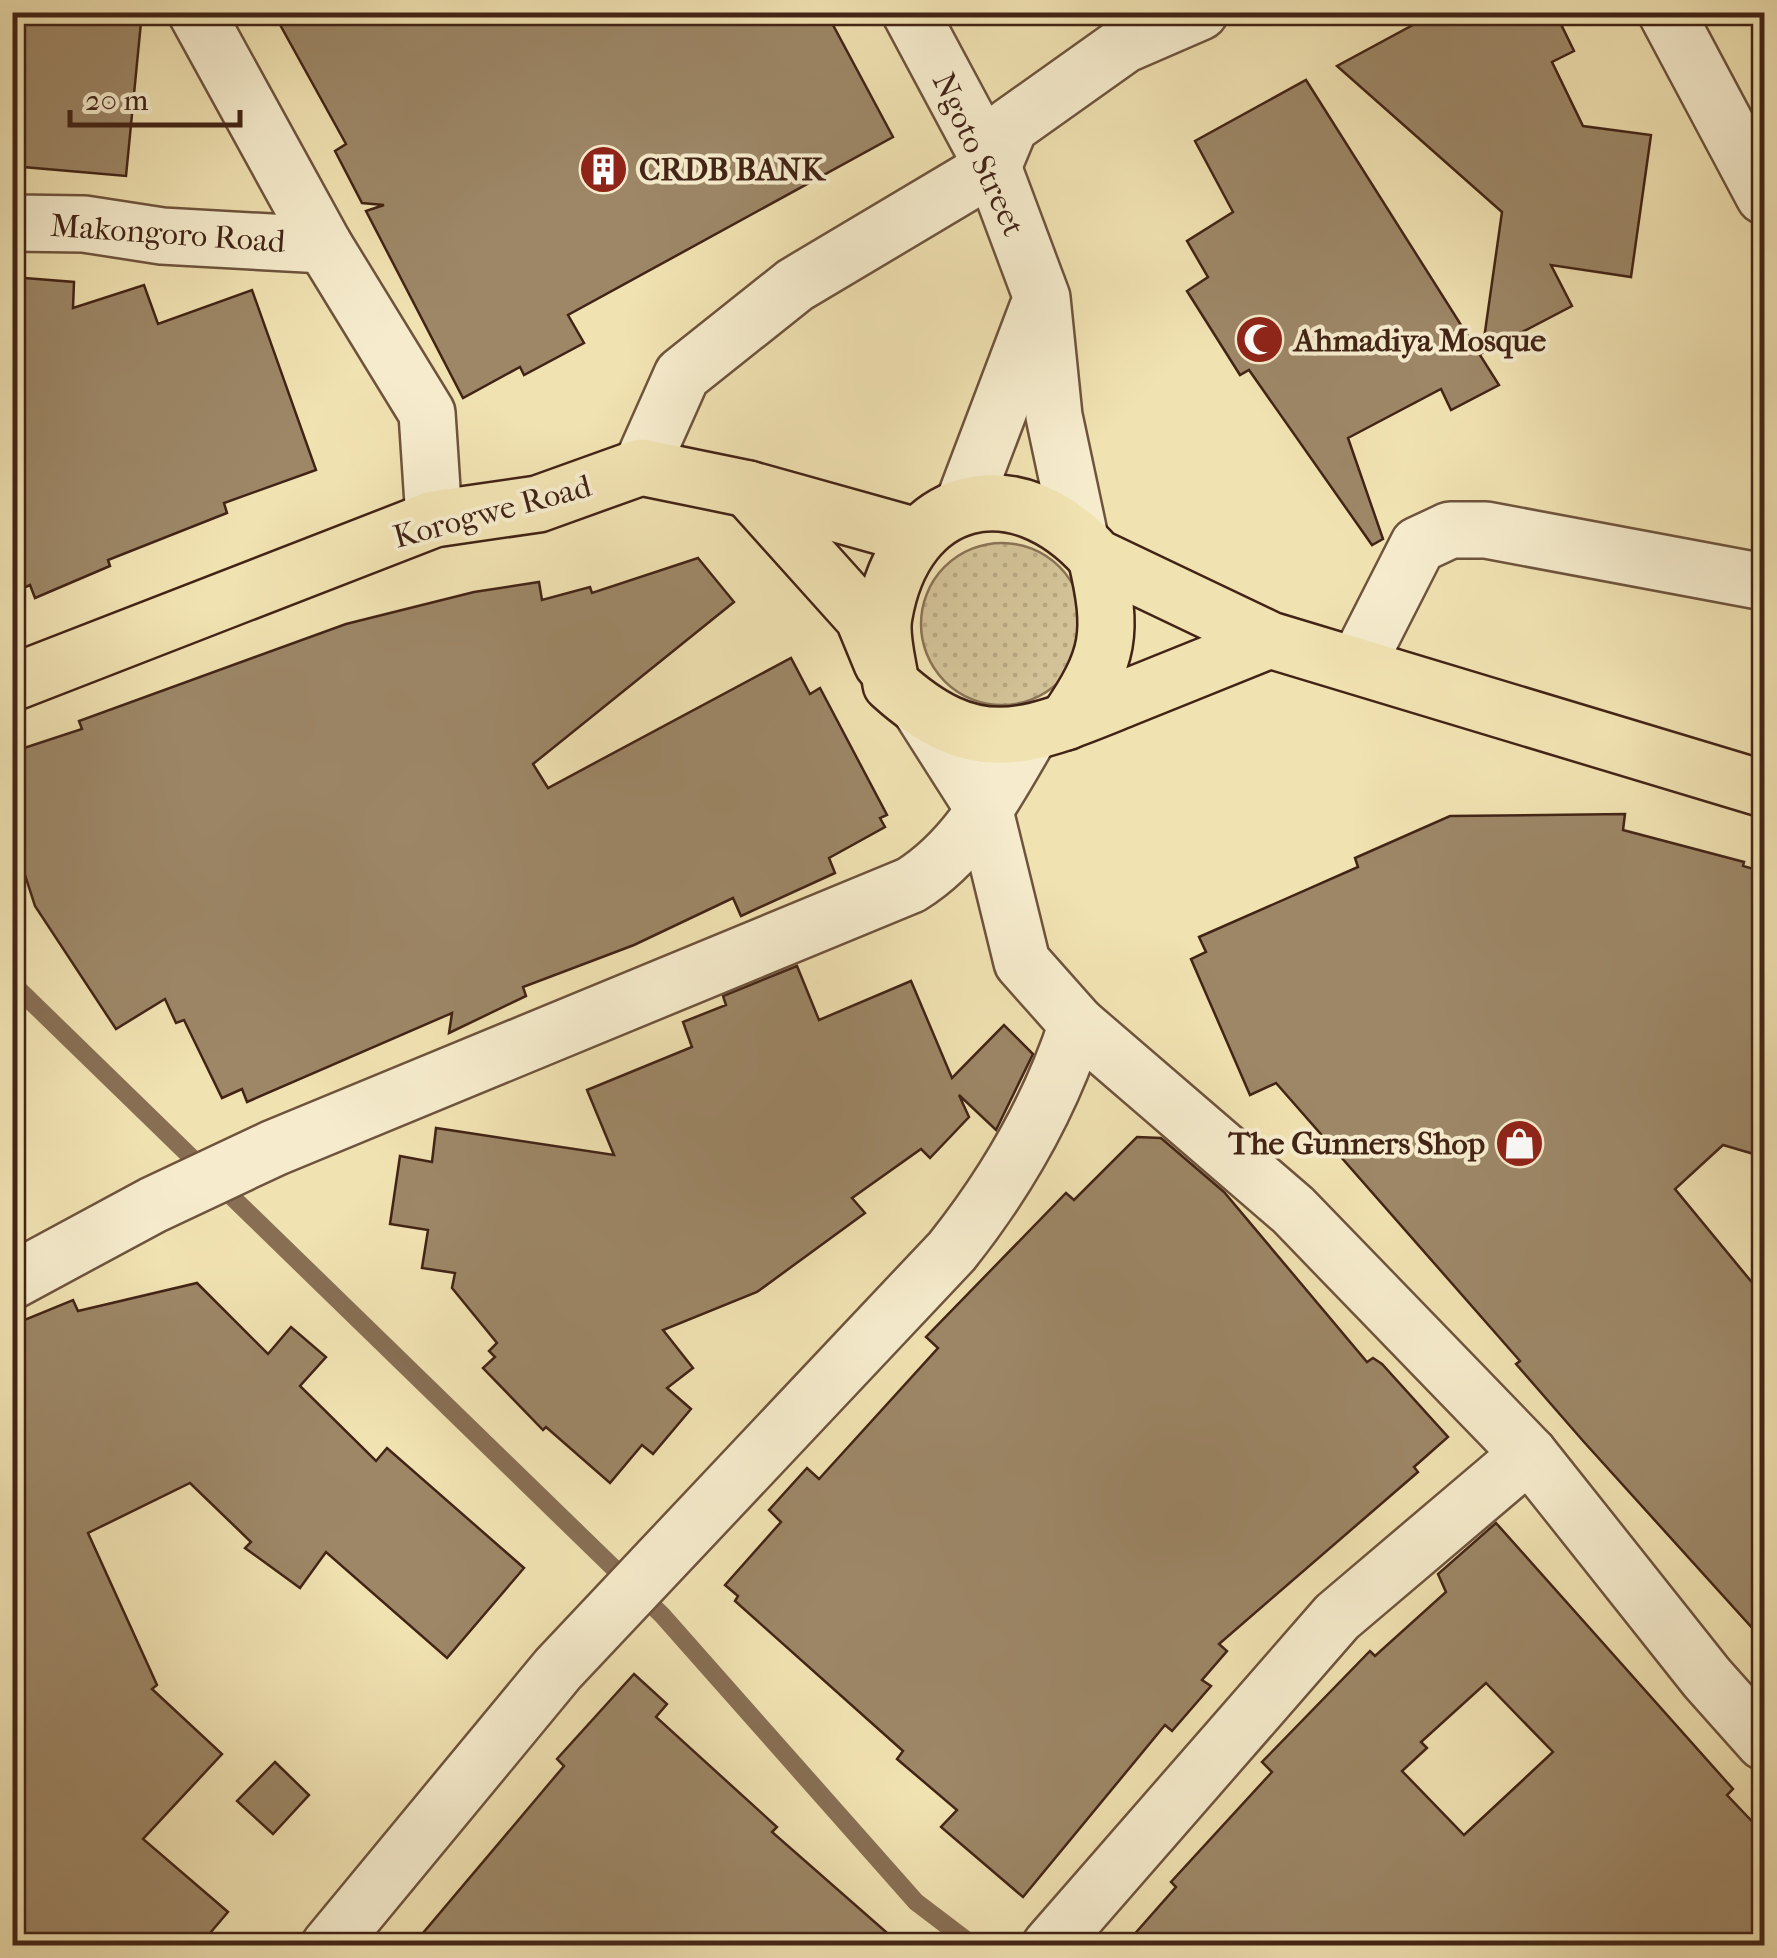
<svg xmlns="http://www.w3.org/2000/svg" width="1777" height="1958" viewBox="0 0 1777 1958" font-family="'IM FELL French Canon',serif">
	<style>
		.grass { fill: url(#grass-dots); stroke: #8a7356; stroke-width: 2.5 }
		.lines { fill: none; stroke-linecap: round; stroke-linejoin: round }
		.stream { stroke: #886f54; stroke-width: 18 }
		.building { fill: #9d8767; stroke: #422416; stroke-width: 2.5; fill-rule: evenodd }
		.minor-casing { stroke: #6e543d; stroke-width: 60 }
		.major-casing { stroke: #422416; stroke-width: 60 }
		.minor { stroke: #f6eccd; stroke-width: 55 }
		.major { stroke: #f1e2b2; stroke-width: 55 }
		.labels { text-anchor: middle; stroke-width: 8; stroke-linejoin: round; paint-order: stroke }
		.street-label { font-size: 32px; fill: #422416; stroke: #f6eccd }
		.poi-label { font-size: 32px; font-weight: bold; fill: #422416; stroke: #f6eccd; text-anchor: start }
	</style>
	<defs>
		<pattern id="grass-dots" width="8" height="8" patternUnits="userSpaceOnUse" patternTransform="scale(2.5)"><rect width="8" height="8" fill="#d3c297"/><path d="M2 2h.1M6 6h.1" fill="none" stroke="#b6a781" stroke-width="1.8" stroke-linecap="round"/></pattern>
	</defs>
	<rect width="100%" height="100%" fill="#f1e2b2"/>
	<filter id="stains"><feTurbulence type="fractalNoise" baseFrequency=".002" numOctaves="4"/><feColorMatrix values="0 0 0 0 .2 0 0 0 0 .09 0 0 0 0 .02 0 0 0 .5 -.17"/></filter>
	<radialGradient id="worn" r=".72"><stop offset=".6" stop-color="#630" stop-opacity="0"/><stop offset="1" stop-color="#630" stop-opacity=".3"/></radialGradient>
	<circle class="grass" cx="1002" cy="624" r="81"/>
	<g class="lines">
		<path class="stream" d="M12 983 662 1615 916 1902 974 1946"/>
	</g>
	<g class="building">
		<path d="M12 12H142L126 176 12 166Z"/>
		<path d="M273 12H826L893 137 568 315 584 343 524 375 520 367 463 398 366 211 384 205 362 203 335 151 346 144Z"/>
		<path d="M1437 12H1555L1574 51 1552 62 1583 126 1651 135 1631 277 1551 265 1572 306 1482 353 1502 212 1337 66Z"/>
		<path d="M1306 80 1499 385 1451 410 1441 389 1348 438 1383 539 1372 545 1249 370 1240 375 1187 291 1208 277 1187 241 1233 212 1195 141Z"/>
		<path d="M12 277 74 282 73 308 144 285 158 324 252 290 316 470 224 503 227 513 108 560 110 566 35 598 30 585 12 593Z"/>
		<path d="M698 558 734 602 533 764 548 788 791 658 810 694 820 688 887 815 880 818 885 827 829 858 835 873 741 916 733 898 634 945 523 987 526 996 449 1033 452 1013 247 1102 242 1089 222 1098 184 1020 176 1023 165 999 116 1029 35 906 12 835V752L82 729 79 721 346 624 474 592 539 582 542 600 590 587 592 593Z"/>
		<path d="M1625 814 1623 830 1744 862 1743 866 1764 872V1157L1723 1145 1675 1189 1764 1297V1641L1584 1442 1516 1364 1520 1361 1276 1083 1250 1095 1191 959 1206 952 1199 937 1358 867 1355 858 1450 816Z"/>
		<path d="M797 966 819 1020 911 981 952 1078 1004 1025 1033 1054 996 1130 959 1095 969 1117 930 1158 921 1149 852 1198 865 1213 757 1292 663 1330 693 1368 667 1388 691 1409 653 1454 642 1445 610 1483 546 1427 543 1430 483 1368 495 1357 489 1351 497 1343 452 1288 455 1273 422 1268 428 1230 390 1224 400 1156 432 1162 436 1128 614 1155 587 1090 692 1047 683 1022 726 1005 723 996Z"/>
		<path d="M1137 1137 1161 1138 1224 1192 1367 1362 1373 1358 1382 1364 1448 1437 1414 1467 1418 1472 1219 1644 1227 1651 1202 1680 1211 1686 1172 1731 1165 1725 1023 1897 941 1827 957 1810 897 1759 903 1751 735 1601 738 1596 725 1585 781 1522 769 1510 807 1468 819 1479 938 1348 926 1337 1066 1193 1074 1200Z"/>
		<path d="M197 1283 268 1354 291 1327 326 1357 300 1386 376 1461 387 1448 524 1568 447 1658 326 1552 300 1588 245 1548 251 1542 190 1483 88 1533 157 1685 152 1689 222 1754 143 1839 228 1912 199 1946H12V1325L73 1300 78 1311Z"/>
		<path d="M1496 1523 1733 1789 1727 1795 1764 1834V1932L1750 1946H1124L1176 1887 1171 1882 1272 1772 1262 1762 1370 1651 1375 1656 1446 1592 1438 1574ZM1486 1683 1553 1752 1464 1835 1402 1771 1427 1748 1421 1742Z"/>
		<path d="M634 1674 667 1704 656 1717 777 1827 772 1832 902 1946H412L564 1766 557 1759Z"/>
		<path d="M275 1762 309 1795 273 1834 237 1801Z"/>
	</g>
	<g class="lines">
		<defs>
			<g id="minor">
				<path d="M196 12 324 245 427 413 434 519"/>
				<path d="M910 12 993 167 1042 298 1054 416 1080 538"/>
				<path d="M1666 12 1764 196"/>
				<path d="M12 223 84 224 162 236 324 245"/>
				<path d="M641 467 682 375 795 285 993 167 1010 126 1124 45 1200 12"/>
				<path d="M963 505 1037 310"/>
				<path d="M1357 665 1418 545 1450 530H1486L1764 582"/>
				<path d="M1077 1024 1293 1210 1529 1454 1707 1678 1764 1742"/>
				<path d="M12 1281 153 1205 274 1148 911 885C968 849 996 792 1029 736"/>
				<path d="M329 1946 558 1669 952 1251C1006 1183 1050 1107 1077 1024L1022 962 985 811 922 712"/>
				<path d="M1050 1946 1337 1617 1529 1454"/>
			</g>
			<g id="major">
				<path d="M748 489 863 617 882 663"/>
				<path d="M1270 640C1222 659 1174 679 1126 698 1029 737 978 763 891 684 888 663 880 636 884 616 905 492 1015 466 1096 557L1270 640 1764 789"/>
				<path d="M12 683 434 519 538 504 641 467 748 489 916 536"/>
				<path d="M1066 722C1110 658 1114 633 1096 557"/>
			</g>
		</defs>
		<use href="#minor" class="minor-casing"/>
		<use href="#major" class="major-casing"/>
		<use href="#minor" class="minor"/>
		<use href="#major" class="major"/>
	</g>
	<defs>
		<symbol id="building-disc" viewBox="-11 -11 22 22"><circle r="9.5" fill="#8f2418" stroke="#f6eccd"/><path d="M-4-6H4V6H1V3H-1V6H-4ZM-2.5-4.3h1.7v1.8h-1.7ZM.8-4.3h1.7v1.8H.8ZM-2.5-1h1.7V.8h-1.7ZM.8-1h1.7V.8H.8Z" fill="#fff"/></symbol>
		<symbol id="mosque-disc" viewBox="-11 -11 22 22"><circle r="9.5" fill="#8f2418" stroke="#f6eccd"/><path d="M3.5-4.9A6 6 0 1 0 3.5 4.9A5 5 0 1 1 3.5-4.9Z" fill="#fff"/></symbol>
		<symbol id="shop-disc" viewBox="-11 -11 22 22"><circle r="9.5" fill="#8f2418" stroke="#f6eccd"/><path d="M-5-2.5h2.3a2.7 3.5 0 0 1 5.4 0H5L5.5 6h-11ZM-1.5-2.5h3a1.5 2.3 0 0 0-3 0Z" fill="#fff"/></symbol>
	</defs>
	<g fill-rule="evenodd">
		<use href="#building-disc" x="576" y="142" width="55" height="55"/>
		<use href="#mosque-disc" x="1232" y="312" width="55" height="55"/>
		<use href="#shop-disc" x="1492" y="1116" width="55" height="55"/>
	</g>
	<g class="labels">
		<g class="street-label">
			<text transform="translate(979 154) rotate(65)" y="11">Ngoto Street</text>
			<text transform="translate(168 233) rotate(4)" y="11">Makongoro Road</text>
			<text transform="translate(492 511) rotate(-15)" y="11">Korogwe Road</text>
		</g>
		<g class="poi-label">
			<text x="639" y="180">CRDB BANK</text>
			<text x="1294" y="351">Ahmadiya Mosque</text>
			<text x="1485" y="1154" text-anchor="end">The Gunners Shop</text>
		</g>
	</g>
	<rect width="1777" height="1958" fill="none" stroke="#f1e2b2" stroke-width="50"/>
	<rect x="15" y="15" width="1747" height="1928" fill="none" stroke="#422416" stroke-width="5"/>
	<rect x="25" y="25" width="1727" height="1908" fill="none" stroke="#422416" stroke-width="2.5"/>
	<path d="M70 110v15h170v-15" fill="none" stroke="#422416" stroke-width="5"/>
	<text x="85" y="110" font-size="30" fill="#422416" stroke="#f6eccd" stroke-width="8" paint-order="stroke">20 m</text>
	<rect width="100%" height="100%" filter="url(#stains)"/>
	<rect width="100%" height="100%" fill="url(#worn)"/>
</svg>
